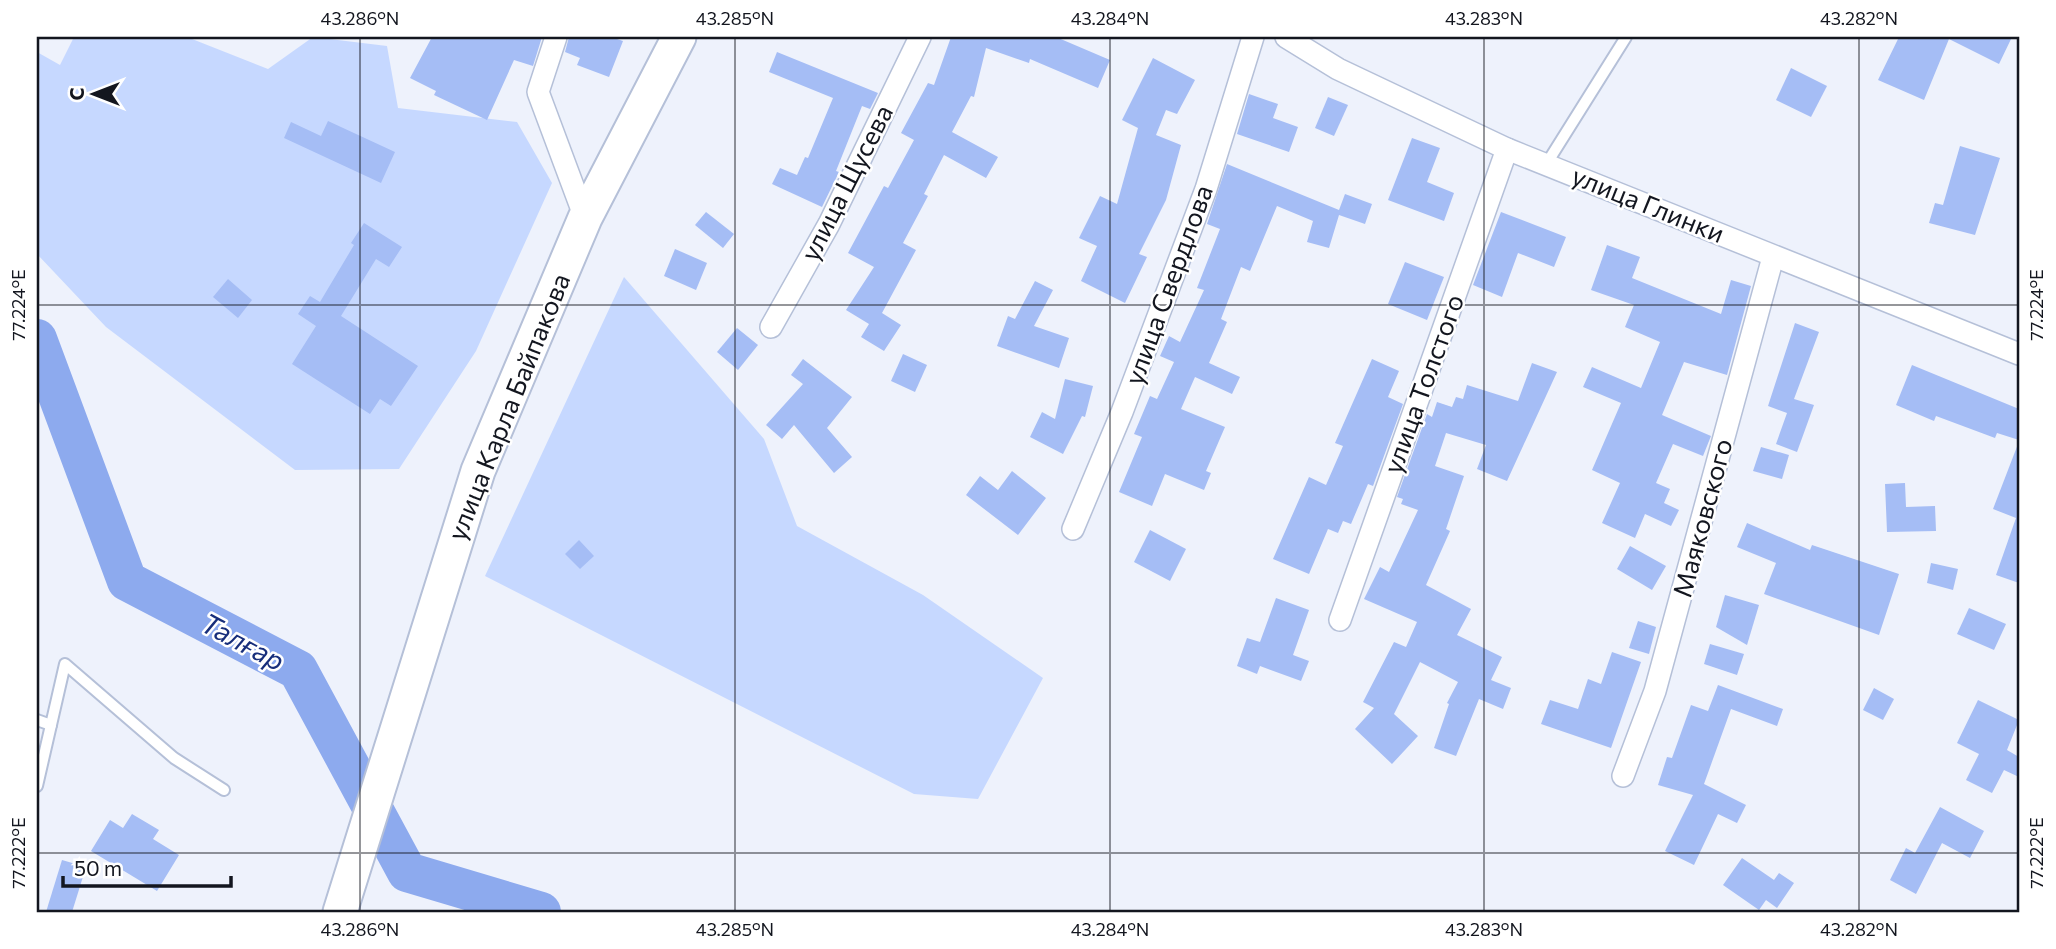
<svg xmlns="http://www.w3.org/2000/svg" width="2056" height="949" viewBox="0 0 2056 949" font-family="Commissioner,sans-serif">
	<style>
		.green { fill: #c6d8ff }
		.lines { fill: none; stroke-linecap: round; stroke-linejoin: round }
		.river { stroke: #8daaee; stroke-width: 40 }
		.building { fill: #a5bdf5 }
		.service-casing { stroke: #b5c0d8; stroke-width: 14 }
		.minor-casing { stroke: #b5c0d8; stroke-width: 24 }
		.primary-casing { stroke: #b5c0d8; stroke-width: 37 }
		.service { stroke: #fff; stroke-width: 10 }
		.minor { stroke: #fff; stroke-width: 21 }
		.primary { stroke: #fff; stroke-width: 33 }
		.ticks { fill: none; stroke: #13161f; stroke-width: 2; stroke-opacity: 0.45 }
		.labels { text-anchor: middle; stroke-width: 5; stroke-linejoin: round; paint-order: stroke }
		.street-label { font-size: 26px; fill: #13161f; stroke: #fff }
		.water-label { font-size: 28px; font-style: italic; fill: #172e7b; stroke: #fff }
		.neatline { fill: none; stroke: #13161f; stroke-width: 2.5 }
		.ticks-label { font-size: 18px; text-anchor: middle; fill: #13161f }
	</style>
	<rect width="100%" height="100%" fill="#eef2fc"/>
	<g class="green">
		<path d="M74 37H187L268 69 313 37 387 46 398 108 517 122 552 183 476 351 399 469 295 470 106 327 37 254V52L60 65Z"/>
		<path d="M624 277 764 439 797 526 923 595 1043 678 978 799 914 794 485 576Z"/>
	</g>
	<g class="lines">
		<path class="river" d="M37 339 127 581 298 670 407 872 541 912"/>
	</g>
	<g class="building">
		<path d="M432 37H542L533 66 514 60 487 120 434 95 436 91 410 78Z"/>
		<path d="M569 37H611L623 41 609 77 577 65 580 58 565 52Z"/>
		<path d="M951 37H1056L1110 60 1098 88 1030 59 1029 63 986 48 974 97 971 96 952 132 998 157 986 178 944 155 924 194 928 196 903 243 916 250 882 313 901 325 884 351 861 337 869 324 846 310 874 267 848 253 884 186 888 188 914 140 901 133 928 83 934 85Z"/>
		<path d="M1899 37H2012L1999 64 1949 39 1924 100 1878 80Z"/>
		<path d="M777 52 878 93 870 109 862 106 836 171 839 172 822 207 772 184 780 168 797 175 805 157 808 158 833 98 769 72Z"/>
		<path d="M1153 58 1195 80 1177 114 1166 110 1156 135 1181 145 1166 200 1139 254 1147 257 1125 303 1081 281 1097 246 1079 238 1100 196 1117 204 1138 128 1122 120Z"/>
		<path d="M1791 68 1827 86 1811 117 1776 100Z"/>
		<path d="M1249 94 1278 104 1273 118 1298 127 1289 152 1237 134Z"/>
		<path d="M1328 97 1348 105 1334 136 1315 128Z"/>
		<path d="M328 121 395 152 381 183 284 138 291 122 321 136Z"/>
		<path d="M1412 138 1440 148 1427 182 1454 193 1444 221 1388 200Z"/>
		<path d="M1960 146 2000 158 1975 235 1929 223 1935 203 1943 205Z"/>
		<path d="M1227 164 1339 210 1345 194 1372 204 1365 224 1339 215 1329 248 1307 242 1313 221 1277 206 1250 271 1241 267 1221 319 1227 322 1209 363 1240 377 1232 394 1195 377 1181 409 1225 427 1206 471 1211 473 1204 490 1165 474 1152 506 1119 492 1142 437 1134 434 1150 396 1157 399 1174 362 1160 356 1169 336 1180 342 1204 290 1197 288 1220 229 1207 224Z"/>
		<path d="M706 212 734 234 723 248 695 225Z"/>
		<path d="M1501 212 1566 237 1554 267 1518 253 1502 297 1473 285Z"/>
		<path d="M364 223 402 247 389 267 376 259 341 316 418 366 391 406 380 399 370 414 292 364 316 326 298 314 310 296 320 302 354 245 351 243Z"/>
		<path d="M1607 245 1640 257 1632 278 1721 314 1731 280 1751 286 1727 375 1684 362 1662 415 1711 436 1703 456 1673 444 1656 483 1670 489 1664 503 1679 510 1671 526 1645 514 1635 538 1602 523 1620 483 1592 470 1621 403 1583 387 1592 367 1641 388 1660 342 1625 327 1634 305 1591 290Z"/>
		<path d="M675 249 707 263 696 290 664 276Z"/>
		<path d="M1405 262 1444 277 1427 320 1388 304Z"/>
		<path d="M228 279 252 300 238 318 213 297Z"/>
		<path d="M1035 281 1053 290 1034 326 1069 338 1059 368 997 346 1008 316 1015 319Z"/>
		<path d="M1795 323 1819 332 1794 399 1814 405 1797 452 1776 444 1787 413 1768 406Z"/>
		<path d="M737 328 758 345 738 370 717 352Z"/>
		<path d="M903 354 927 365 915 392 891 381Z"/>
		<path d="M803 359 852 397 827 428 852 457 834 473 794 425 782 439 766 425 803 384 791 375Z"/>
		<path d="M1372 359 1399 371 1388 397 1403 404 1373 486 1368 484 1351 524 1343 521 1338 533 1328 529 1309 574 1273 559 1309 477 1326 485 1343 446 1335 443Z"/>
		<path d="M1532 363 1557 372 1507 481 1477 469 1486 445 1446 433 1435 466 1464 476 1446 529 1450 531 1426 585 1471 609 1457 635 1502 657 1491 680 1511 688 1503 709 1479 699 1456 756 1434 748 1449 704 1447 703 1458 682 1420 662 1394 714 1418 736 1392 764 1355 729 1374 708 1363 702 1394 642 1406 647 1417 622 1364 599 1380 567 1389 572 1418 510 1401 504 1403 499 1397 497 1427 414 1432 417 1437 402 1452 407 1456 397 1463 399 1467 385 1518 401Z"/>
		<path d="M1912 365 2019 409V440L1997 433 1995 438 1936 416 1934 421 1896 405Z"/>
		<path d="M1065 379 1093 386 1085 417 1082 416 1063 454 1030 437 1042 412 1055 419Z"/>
		<path d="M2018 444 2019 445V583L1996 575 2016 518 1993 509Z"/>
		<path d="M1761 447 1789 455 1782 479 1753 471Z"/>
		<path d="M1012 471 1046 498 1018 535 966 495 980 476 998 490Z"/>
		<path d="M1905 483 1906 507 1935 506 1936 531 1887 532 1885 484Z"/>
		<path d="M1747 523 1810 550 1812 545 1899 574 1879 635 1764 594 1776 563 1737 547Z"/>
		<path d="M1150 530 1186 549 1170 581 1134 562Z"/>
		<path d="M579 540 594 556 580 569 565 554Z"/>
		<path d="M1630 546 1666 566 1652 590 1617 569Z"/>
		<path d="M1931 563 1958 569 1953 590 1927 583Z"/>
		<path d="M1725 595 1759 605 1747 645 1716 627Z"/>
		<path d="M1276 598 1309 610 1293 655 1309 661 1301 681 1260 666 1257 674 1237 666 1247 638 1260 642Z"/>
		<path d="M1969 608 2006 624 1994 650 1957 634Z"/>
		<path d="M1638 621 1656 627 1649 654 1629 648Z"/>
		<path d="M1710 644 1744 654 1737 675 1704 664Z"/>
		<path d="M1612 652 1641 662 1611 748 1541 724 1550 700 1578 709 1588 679 1601 684Z"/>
		<path d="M1718 685 1783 709 1777 726 1731 709 1704 784 1746 805 1737 823 1718 814 1694 865 1665 851 1693 795 1658 785 1667 757 1672 758 1691 705 1708 711Z"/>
		<path d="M1874 688 1894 699 1883 720 1863 710Z"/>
		<path d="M1978 700 2019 720 2007 750 2019 757V777L2004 770 1992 793 1966 780 1979 754 1957 743Z"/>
		<path d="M1940 807 1984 831 1970 858 1942 843 1916 894 1890 880 1906 848 1915 853Z"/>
		<path d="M132 814 159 830 153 839 179 855 157 891 91 851 110 820 123 828Z"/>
		<path d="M1742 858 1774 880 1779 873 1794 883 1777 908 1766 900 1759 910 1723 885Z"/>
		<path d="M62 860 86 867 72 912H46Z"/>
	</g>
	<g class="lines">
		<defs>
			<g id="service">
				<path d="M1547 163 1626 37"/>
				<path d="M37 720 51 725"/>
				<path d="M37 786 65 664 174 758 224 790"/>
			</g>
			<g id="minor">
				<path d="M556 37 538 92 585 218"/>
				<path d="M1286 37 1338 69 1507 149 2019 354"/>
				<path d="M771 327 829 224 920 37"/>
				<path d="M1073 529 1122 412 1206 189 1253 37"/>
				<path d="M1340 620 1507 149"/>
				<path d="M1623 776 1655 691 1773 257"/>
			</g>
			<path id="primary" d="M340 912 478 471 585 218 679 37"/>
		</defs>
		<use href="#service" class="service-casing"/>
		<use href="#minor" class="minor-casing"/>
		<use href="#primary" class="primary-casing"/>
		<use href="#service" class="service"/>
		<use href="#minor" class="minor"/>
		<use href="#primary" class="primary"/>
	</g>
	<path class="ticks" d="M360 37V912M735 37V912M1110 37V912M1484 37V912M1859 37V912M37 305H2019M37 853H2019"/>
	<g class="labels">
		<g class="street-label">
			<text transform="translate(847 183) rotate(-63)" y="9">улица Щусева</text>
			<text transform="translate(1648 205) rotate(22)" y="9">улица Глинки</text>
			<text transform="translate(1169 285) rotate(-70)" y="9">улица Свердлова</text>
			<text transform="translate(1424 384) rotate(-70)" y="9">улица Толстого</text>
			<text transform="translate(509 407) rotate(-68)" y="9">улица Карла Байпакова</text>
			<text transform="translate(1703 518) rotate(-75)" y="9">Маяковского</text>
		</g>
		<g class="water-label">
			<text transform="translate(243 642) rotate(28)" y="10">Талғар</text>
		</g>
	</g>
	<rect width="2056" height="949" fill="none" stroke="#ffffff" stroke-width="77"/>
	<g transform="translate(94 94) rotate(270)" stroke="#ffffff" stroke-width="5" paint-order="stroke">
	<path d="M0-5L12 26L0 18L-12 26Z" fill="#13161f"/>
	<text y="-10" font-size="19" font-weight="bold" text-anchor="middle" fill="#13161f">С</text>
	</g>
	<path d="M63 876v10h168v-10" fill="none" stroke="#13161f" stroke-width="3.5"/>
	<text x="74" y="876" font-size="21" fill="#13161f" stroke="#ffffff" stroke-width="5" paint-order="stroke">50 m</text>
	<rect x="38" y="38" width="1980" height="873" class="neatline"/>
	<g class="ticks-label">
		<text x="360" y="25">43.286°N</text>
		<text x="735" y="25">43.285°N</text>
		<text x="1110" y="25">43.284°N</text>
		<text x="1484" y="25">43.283°N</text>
		<text x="1859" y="25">43.282°N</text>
		<text transform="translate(2037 305) rotate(-90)" y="6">77.224°E</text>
		<text transform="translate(19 305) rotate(-90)" y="6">77.224°E</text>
		<text transform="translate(2037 853) rotate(-90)" y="6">77.222°E</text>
		<text transform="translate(19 853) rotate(-90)" y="6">77.222°E</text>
		<text x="360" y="936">43.286°N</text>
		<text x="735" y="936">43.285°N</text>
		<text x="1110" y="936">43.284°N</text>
		<text x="1484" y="936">43.283°N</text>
		<text x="1859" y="936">43.282°N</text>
	</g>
</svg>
